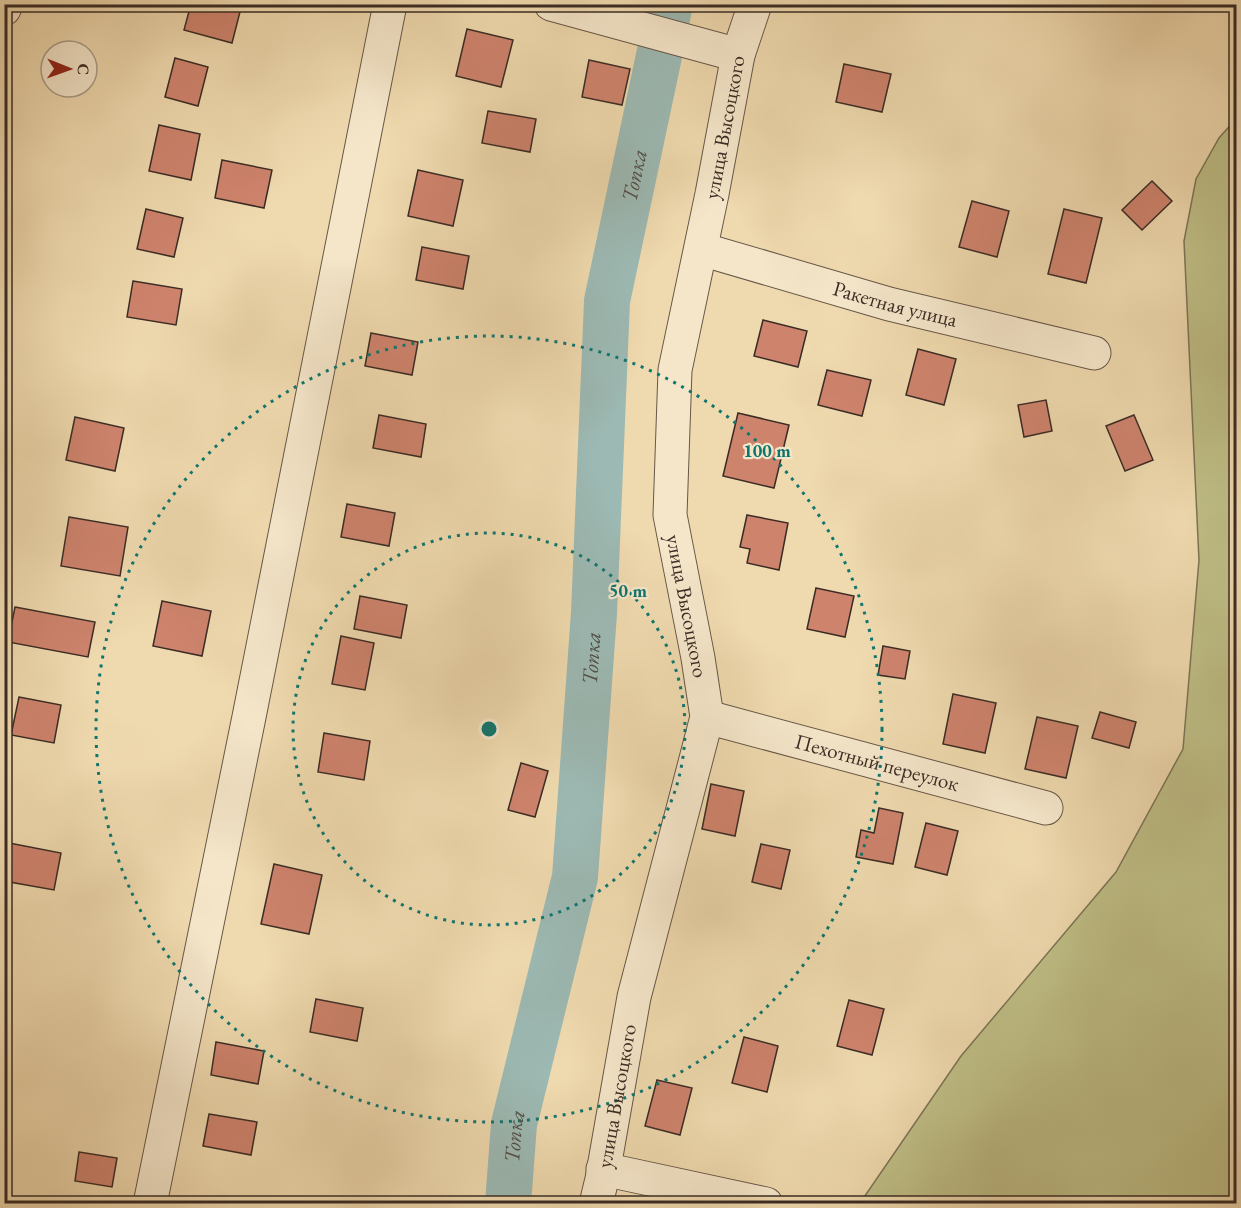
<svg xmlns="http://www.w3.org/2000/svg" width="1241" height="1208" viewBox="0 0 1241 1208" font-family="'EB Garamond',serif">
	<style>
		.green { fill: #bfbe86; stroke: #7c7556; stroke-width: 1.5 }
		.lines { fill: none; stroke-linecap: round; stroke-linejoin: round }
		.river { stroke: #9cb9b3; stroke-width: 46 }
		.building { fill: #ce836d; stroke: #3a2c25; stroke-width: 1.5 }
		.minor-casing { stroke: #675747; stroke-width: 35 }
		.minor { stroke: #f5e6ca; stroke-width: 33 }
		.ring { fill: none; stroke: #0f766e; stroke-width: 3; stroke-dasharray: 3 6 }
		.labels { text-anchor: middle; stroke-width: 4.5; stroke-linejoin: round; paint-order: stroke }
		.street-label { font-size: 21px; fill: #3a2c25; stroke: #f5e6ca }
		.water-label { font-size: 22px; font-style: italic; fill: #524f48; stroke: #f5e6ca }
		.centre { fill: #0f766e; stroke: #f5e6ca; stroke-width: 3 }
		.ring-label { font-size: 18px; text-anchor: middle; font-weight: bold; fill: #0f766e; stroke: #f5e6ca; stroke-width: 4.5; stroke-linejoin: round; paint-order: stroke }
	</style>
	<rect width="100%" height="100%" fill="#efd9ae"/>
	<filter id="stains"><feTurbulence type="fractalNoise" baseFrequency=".00333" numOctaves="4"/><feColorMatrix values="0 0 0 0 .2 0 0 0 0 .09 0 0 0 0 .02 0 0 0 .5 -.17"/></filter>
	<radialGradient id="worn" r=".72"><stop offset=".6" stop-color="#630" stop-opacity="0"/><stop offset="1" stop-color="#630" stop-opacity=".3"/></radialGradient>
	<path class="green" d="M1236 119V1203H860L961 1056 1116 872 1183 749 1199 560 1184 241 1196 179 1219 138Z"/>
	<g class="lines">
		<path class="river" id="s1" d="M508 1204 514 1124 575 877 594 613 607 301 670 4"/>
	</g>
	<g class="building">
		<path d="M191 4H242L232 43 184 30Z"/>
		<path d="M467 29 513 40 501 87 456 76Z"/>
		<path d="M175 58 208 67 198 106 165 97Z"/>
		<path d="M589 60 630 69 622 105 582 97Z"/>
		<path d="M844 64 891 74 882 112 836 102Z"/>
		<path d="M488 111 536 119 530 152 482 143Z"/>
		<path d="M159 125 200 134 191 180 149 171Z"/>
		<path d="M222 160 272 170 264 208 215 198Z"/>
		<path d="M418 170 463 180 453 226 408 216Z"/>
		<path d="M1152 181 1172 201 1142 230 1122 210Z"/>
		<path d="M972 201 1009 211 997 257 959 247Z"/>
		<path d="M146 209 183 218 174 257 137 249Z"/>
		<path d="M1064 209 1102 218 1086 283 1048 274Z"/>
		<path d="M422 247 469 256 463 289 416 280Z"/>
		<path d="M133 281 182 289 176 325 127 317Z"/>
		<path d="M763 320 807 331 798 367 754 356Z"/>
		<path d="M371 333 418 342 412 375 365 366Z"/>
		<path d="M918 349 956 359 944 405 906 395Z"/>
		<path d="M827 370 871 380 862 416 818 405Z"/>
		<path d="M1046 400 1052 431 1024 437 1018 405Z"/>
		<path d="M738 413 789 425 774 488 723 476Z"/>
		<path d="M379 415 426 424 421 457 373 448Z"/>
		<path d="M1134 415 1153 460 1125 471 1106 426Z"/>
		<path d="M75 417 124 428 115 471 66 460Z"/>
		<path d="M347 504 395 513 389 546 341 537Z"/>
		<path d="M747 515 788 523 779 570 747 563 750 549 740 547Z"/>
		<path d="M69 517 128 527 120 576 61 566Z"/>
		<path d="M816 588 854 596 845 637 807 629Z"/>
		<path d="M360 596 407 605 401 638 354 629Z"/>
		<path d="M162 601 211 611 202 656 153 646Z"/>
		<path d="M15 607 95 622 88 657 8 642Z"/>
		<path d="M341 636 374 643 365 690 332 684Z"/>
		<path d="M883 646 910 651 905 679 878 675Z"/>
		<path d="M953 694 996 703 985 753 943 744Z"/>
		<path d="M19 697 61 705 54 743 11 735Z"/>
		<path d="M1100 712 1136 722 1129 748 1092 738Z"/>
		<path d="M1037 717 1078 726 1066 778 1025 769Z"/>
		<path d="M324 733 370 741 364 780 318 772Z"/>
		<path d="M521 763 548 771 535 817 508 810Z"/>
		<path d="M711 784 744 791 735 836 702 829Z"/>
		<path d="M879 808 903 813 893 864 856 857 861 830 874 833Z"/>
		<path d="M926 823 958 831 947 875 915 867Z"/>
		<path d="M4 842 61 853 54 890 4 881Z"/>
		<path d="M761 844 790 850 781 889 752 882Z"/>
		<path d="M274 864 322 875 309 934 261 924Z"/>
		<path d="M316 999 363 1008 357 1041 310 1032Z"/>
		<path d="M849 1000 884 1009 872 1055 837 1046Z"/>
		<path d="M744 1037 778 1046 767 1092 732 1083Z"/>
		<path d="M216 1042 264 1051 258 1084 211 1075Z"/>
		<path d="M657 1080 692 1088 680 1135 645 1126Z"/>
		<path d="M209 1114 257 1122 251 1155 203 1146Z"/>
		<path d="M79 1152 117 1158 112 1187 75 1181Z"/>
	</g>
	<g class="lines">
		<defs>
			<g id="minor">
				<path d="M551 4 738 55"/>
				<path d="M4 9 6 4"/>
				<path id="s2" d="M701 249 889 304 1094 353"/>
				<path id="s3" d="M707 717 1046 808"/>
				<path d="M603 1169 766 1204"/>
				<path d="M150 1204 249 717 390 4"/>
				<path id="s4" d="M596 1204 602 1179 634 997 707 717 698 658 670 515 675 370 712 194 738 55 755 4"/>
			</g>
		</defs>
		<use href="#minor" class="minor-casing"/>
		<use href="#minor" class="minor"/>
	</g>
	<g class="ring">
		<circle cx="489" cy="729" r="196"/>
		<circle cx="489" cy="729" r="393"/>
	</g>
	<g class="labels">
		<g class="street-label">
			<text dy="7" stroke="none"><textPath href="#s4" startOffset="1098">улица Высоцкого</textPath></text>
			<text dy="7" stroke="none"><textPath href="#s2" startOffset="202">Ракетная улица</textPath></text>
			<text transform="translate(687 606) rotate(79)" y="7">улица Высоцкого</text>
			<text dy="7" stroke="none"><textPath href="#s3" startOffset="176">Пехотный переулок</textPath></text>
			<text dy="7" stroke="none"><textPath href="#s4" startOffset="110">улица Высоцкого</textPath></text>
		</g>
		<g class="water-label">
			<text dy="8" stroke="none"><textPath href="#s1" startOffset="1040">Топка</textPath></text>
			<text dy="8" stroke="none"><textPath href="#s1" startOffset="554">Топка</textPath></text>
			<text dy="8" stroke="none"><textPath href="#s1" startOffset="68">Топка</textPath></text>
		</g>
	</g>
	<circle cx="489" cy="729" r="9" class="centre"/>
	<g class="ring-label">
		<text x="767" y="457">100 m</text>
		<text x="628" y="597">50 m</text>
	</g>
	<rect width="1241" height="1208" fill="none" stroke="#efd9ae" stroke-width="24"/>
	<rect x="6" y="6" width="1229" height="1196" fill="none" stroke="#3a2c25" stroke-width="3"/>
	<rect x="12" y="12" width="1217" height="1184" fill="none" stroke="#3a2c25" stroke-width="1.5"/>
	<g transform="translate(69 69) rotate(91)"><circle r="28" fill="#f5e6ca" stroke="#aa9c88" stroke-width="1.5"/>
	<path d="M0-4.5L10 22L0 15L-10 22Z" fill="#8f2418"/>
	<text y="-9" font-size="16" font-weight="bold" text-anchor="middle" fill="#3a2c25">С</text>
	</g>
	<rect width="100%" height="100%" filter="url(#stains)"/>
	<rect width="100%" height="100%" fill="url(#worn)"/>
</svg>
